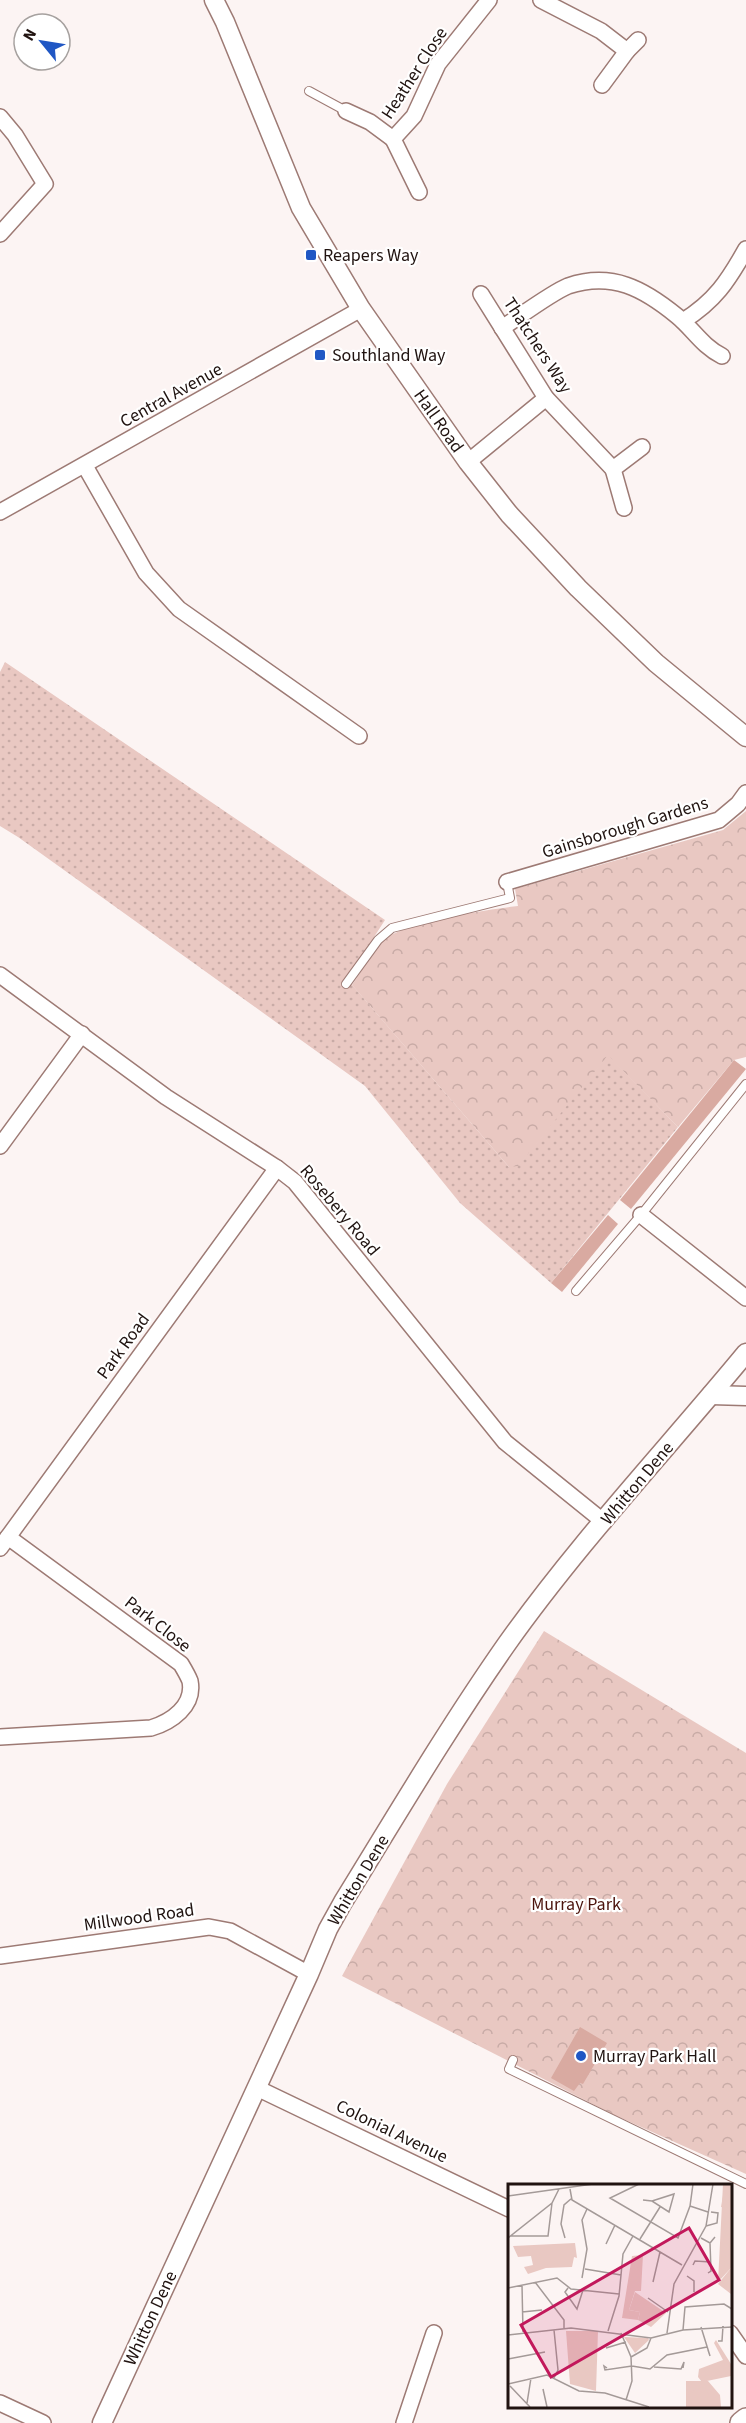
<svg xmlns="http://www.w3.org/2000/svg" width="746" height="2423" viewBox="0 0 746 2423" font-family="'Source Sans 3',sans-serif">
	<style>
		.park { fill: url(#park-crowns) }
		.garden { fill: url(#garden-dots) }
		.building { fill: #d9aaa1 }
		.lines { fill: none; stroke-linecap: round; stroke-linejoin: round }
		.service-casing { stroke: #9d7a74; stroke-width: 10 }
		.minor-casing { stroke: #9d7a74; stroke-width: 18 }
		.tertiary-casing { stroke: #9d7a74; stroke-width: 21 }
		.secondary-casing { stroke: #9d7a74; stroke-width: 24 }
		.service { stroke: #fff; stroke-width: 8 }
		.minor { stroke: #fff; stroke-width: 15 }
		.tertiary { stroke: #fff; stroke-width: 18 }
		.secondary { stroke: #fff; stroke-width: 21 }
		.poi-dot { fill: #2057c4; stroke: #fff; stroke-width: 2 }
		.labels { text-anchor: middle; stroke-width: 4.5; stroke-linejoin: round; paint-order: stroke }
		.street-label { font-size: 18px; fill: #201310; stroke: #fff }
		.poi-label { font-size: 18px; fill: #201310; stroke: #fff; text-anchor: start }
		.park-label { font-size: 18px; fill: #4b130c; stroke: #fff }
		.inset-road { fill: none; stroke: #a49a98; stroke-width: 1.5 }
		.view { fill: #c2185b; fill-opacity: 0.15; stroke: #c2185b; stroke-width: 3 }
		.inset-edge { fill: none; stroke: #201310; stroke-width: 3 }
	</style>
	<defs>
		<pattern id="park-crowns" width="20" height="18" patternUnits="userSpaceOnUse" patternTransform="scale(1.5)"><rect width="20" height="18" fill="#e9c8c2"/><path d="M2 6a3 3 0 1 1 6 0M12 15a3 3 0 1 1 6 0" fill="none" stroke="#c8aba6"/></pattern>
		<pattern id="garden-dots" width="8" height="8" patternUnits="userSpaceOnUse" patternTransform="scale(1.5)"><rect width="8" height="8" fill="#e9c8c2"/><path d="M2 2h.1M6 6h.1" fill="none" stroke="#c8aba6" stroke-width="1.8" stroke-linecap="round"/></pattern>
	</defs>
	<rect width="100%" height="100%" fill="#fcf4f3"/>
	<g class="park">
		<path d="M746 811V1057L734 1060 678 1127 608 1056 518 1167H509L352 985C362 971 372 952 384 940 403 922 490 909 518 906L515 889 723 830Z"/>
		<path d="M544 1631 746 1753V2174L612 2114 342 1976 447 1784Z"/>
	</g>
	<path class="garden" d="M5 662 385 920 347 979 509 1167 518 1166 608 1055 678 1127 551 1283 460 1203 365 1086 18 837 0 826V672Z"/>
	<g class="building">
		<path d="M734 1060 746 1069 631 1209 620 1200Z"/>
		<path d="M608 1215 618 1224 562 1292 551 1283Z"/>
		<path d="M580 2027 607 2043 583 2084 580 2083 574 2091 551 2078Z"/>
	</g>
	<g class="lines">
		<defs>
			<g id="service">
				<path d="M309 91 346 111"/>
				<path d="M346 984 378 940 392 928 510 898 507 882"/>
				<path d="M576 1291 641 1215 746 1084"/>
				<path d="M513 2060 509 2069 746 2184"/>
			</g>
			<g id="minor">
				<path d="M541 0 601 31 627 51 602 85"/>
				<path d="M627 51 638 40"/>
				<path d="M346 111 370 122 393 139"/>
				<path d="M0 117 15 135 45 184 0 234"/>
				<path d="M419 192 393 139 414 116 438 64 489 0"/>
				<path d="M481 294 546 398 613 469"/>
				<path d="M683 321C715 301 728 281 746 249"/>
				<path d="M502 328C519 317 551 293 568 286 612 271 644 289 677 316 693 329 702 346 722 356"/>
				<path d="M468 462 546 398"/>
				<path d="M85 466 146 573 179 609 359 736"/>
				<path d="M624 508 613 469 642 447"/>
				<path d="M0 512 361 309"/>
				<path d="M507 882 719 820 738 804 746 793"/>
				<path d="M0 975 166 1097 277 1168 295 1182 505 1442 604 1522"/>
				<path d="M0 1146 82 1034"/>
				<path d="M641 1215 746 1298"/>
				<path d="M0 1548 277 1168"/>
				<path d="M0 1737 151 1728C171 1722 195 1706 190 1681 188 1676 184 1669 181 1664L8 1537"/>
				<path d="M0 1956 209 1927 230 1931 309 1974"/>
				<path d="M257 2088 509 2209"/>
				<path d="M730 2333 746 2356"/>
				<path d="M0 2403 43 2423"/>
				<path d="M404 2423 434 2333"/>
			</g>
			<g id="tertiary">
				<path d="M214 0 225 22 301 208 361 309 468 462 509 514 578 588 656 663 746 737"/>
				<path d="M711 1395 746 1396"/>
				<path d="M102 2423 309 1974 328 1929 343 1902C396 1816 448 1728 506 1645 579 1542 666 1450 746 1353"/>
			</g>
			<path id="secondary" d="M741 2423 746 2419"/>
		</defs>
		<use href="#service" class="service-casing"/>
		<use href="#minor" class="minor-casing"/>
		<use href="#tertiary" class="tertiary-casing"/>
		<use href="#secondary" class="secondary-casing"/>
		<use href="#service" class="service"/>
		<use href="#minor" class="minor"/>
		<use href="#tertiary" class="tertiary"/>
		<use href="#secondary" class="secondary"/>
	</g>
	<g class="poi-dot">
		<rect x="305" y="249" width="12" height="12" rx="3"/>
		<rect x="314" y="349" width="12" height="12" rx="3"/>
		<circle cx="581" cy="2056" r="6"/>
	</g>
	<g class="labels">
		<g class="street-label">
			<text transform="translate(414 73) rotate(-57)" y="6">Heather Close</text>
			<text transform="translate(538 345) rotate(57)" y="6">Thatchers Way</text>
			<text transform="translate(171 395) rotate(-29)" y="6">Central Avenue</text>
			<text transform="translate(439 421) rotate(55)" y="6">Hall Road</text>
			<text transform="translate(625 827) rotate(-17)" y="6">Gainsborough Gardens</text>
			<text transform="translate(340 1210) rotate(50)" y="6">Rosebery Road</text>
			<text transform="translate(123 1346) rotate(-54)" y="6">Park Road</text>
			<text transform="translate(637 1483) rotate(-50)" y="6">Whitton Dene</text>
			<text transform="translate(158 1624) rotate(38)" y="6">Park Close</text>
			<text transform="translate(358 1880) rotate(-59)" y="6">Whitton Dene</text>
			<text transform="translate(139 1917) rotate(-8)" y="6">Millwood Road</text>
			<text transform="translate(392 2131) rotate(26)" y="6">Colonial Avenue</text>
			<text transform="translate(150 2318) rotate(-65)" y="6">Whitton Dene</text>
		</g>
		<g class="poi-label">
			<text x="323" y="261">Reapers Way</text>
			<text x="332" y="361">Southland Way</text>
			<text x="593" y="2062">Murray Park Hall</text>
		</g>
		<g class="park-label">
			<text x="576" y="1910">Murray Park</text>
		</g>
	</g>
	<g transform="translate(508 2184)">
		<rect width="224" height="224" fill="#fcf4f3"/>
		<path d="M215 0H223V84L210 98ZM116 153 140 154 141 156 127 169Z" fill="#e9c8c2"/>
		<path d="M223 84V110L210 100ZM208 156 223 180V192L194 198 190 193 191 185 215 176 206 159Z" fill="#e9c8c2"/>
		<path d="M127 108 158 129 143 143 130 136 132 128 121 126ZM58 147H90L88 207 62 200ZM178 197H200L212 211 213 223H178Z" fill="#e9c8c2"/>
		<path d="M217 0H223V24L213 23ZM67 59 69 74 66 73 64 83 38 84 20 90 16 83 25 81 23 72 10 73 5 62ZM135 71 133 107H127L121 126 132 128 130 136 114 134 124 72Z" fill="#e9c8c2"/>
		<path d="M182 214a10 10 0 1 1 20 0a10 10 0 1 1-20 0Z" fill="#e9c8c2"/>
		<path class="inset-road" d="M131 0 102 14 170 54 182 22 185 0M62 5 64 16 174 81M0 12 85 0M135 16 144 17 161 28 166 10 144 17M182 22 200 28M198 42 209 39 210 29 203 28M2 52H40L44 19M0 54 44 19 51 5M57 54 53 40 56 21 64 14M193 54 202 59 207 53M132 55 152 23M98 60 107 41M185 81 187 77 203 78M77 85 113 91M200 89 203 87 202 59M179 92 186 97V108M74 94 79 65 74 36 79 25M27 98 56 136V144M145 98 152 68M14 101 15 148M0 104 49 94 63 105 111 110M60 104 57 108 69 125 75 106M140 114 160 128M14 128 34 126M193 143 202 172 200 166M175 146 177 123 216 120 224 125M100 147 111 112 115 70 125 52M113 149 123 173 124 197 118 216M159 149 166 100 198 42 205 0M0 151 63 144 143 154 175 146 224 143M210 157H214L215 142M98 164 118 158M123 173 139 164 143 154M0 175 37 168M146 183 173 185 176 178 175 184M99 184 96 182 97 186 124 182 142 185 159 171 199 163M46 194 50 186 46 146M0 200 39 191 71 207 97 209 141 223M2 202 22 223M35 205 39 223M19 219 23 194"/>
		<path class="view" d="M181 44 211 96 43 193 13 141Z"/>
		<rect width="224" height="224" class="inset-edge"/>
	</g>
	<g transform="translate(42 42) rotate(300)"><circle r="28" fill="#ffffff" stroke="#a6a19f" stroke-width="1.5"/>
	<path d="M0-4.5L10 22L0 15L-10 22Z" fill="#2057c4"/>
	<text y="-9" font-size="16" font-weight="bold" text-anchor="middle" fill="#201310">N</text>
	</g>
</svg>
